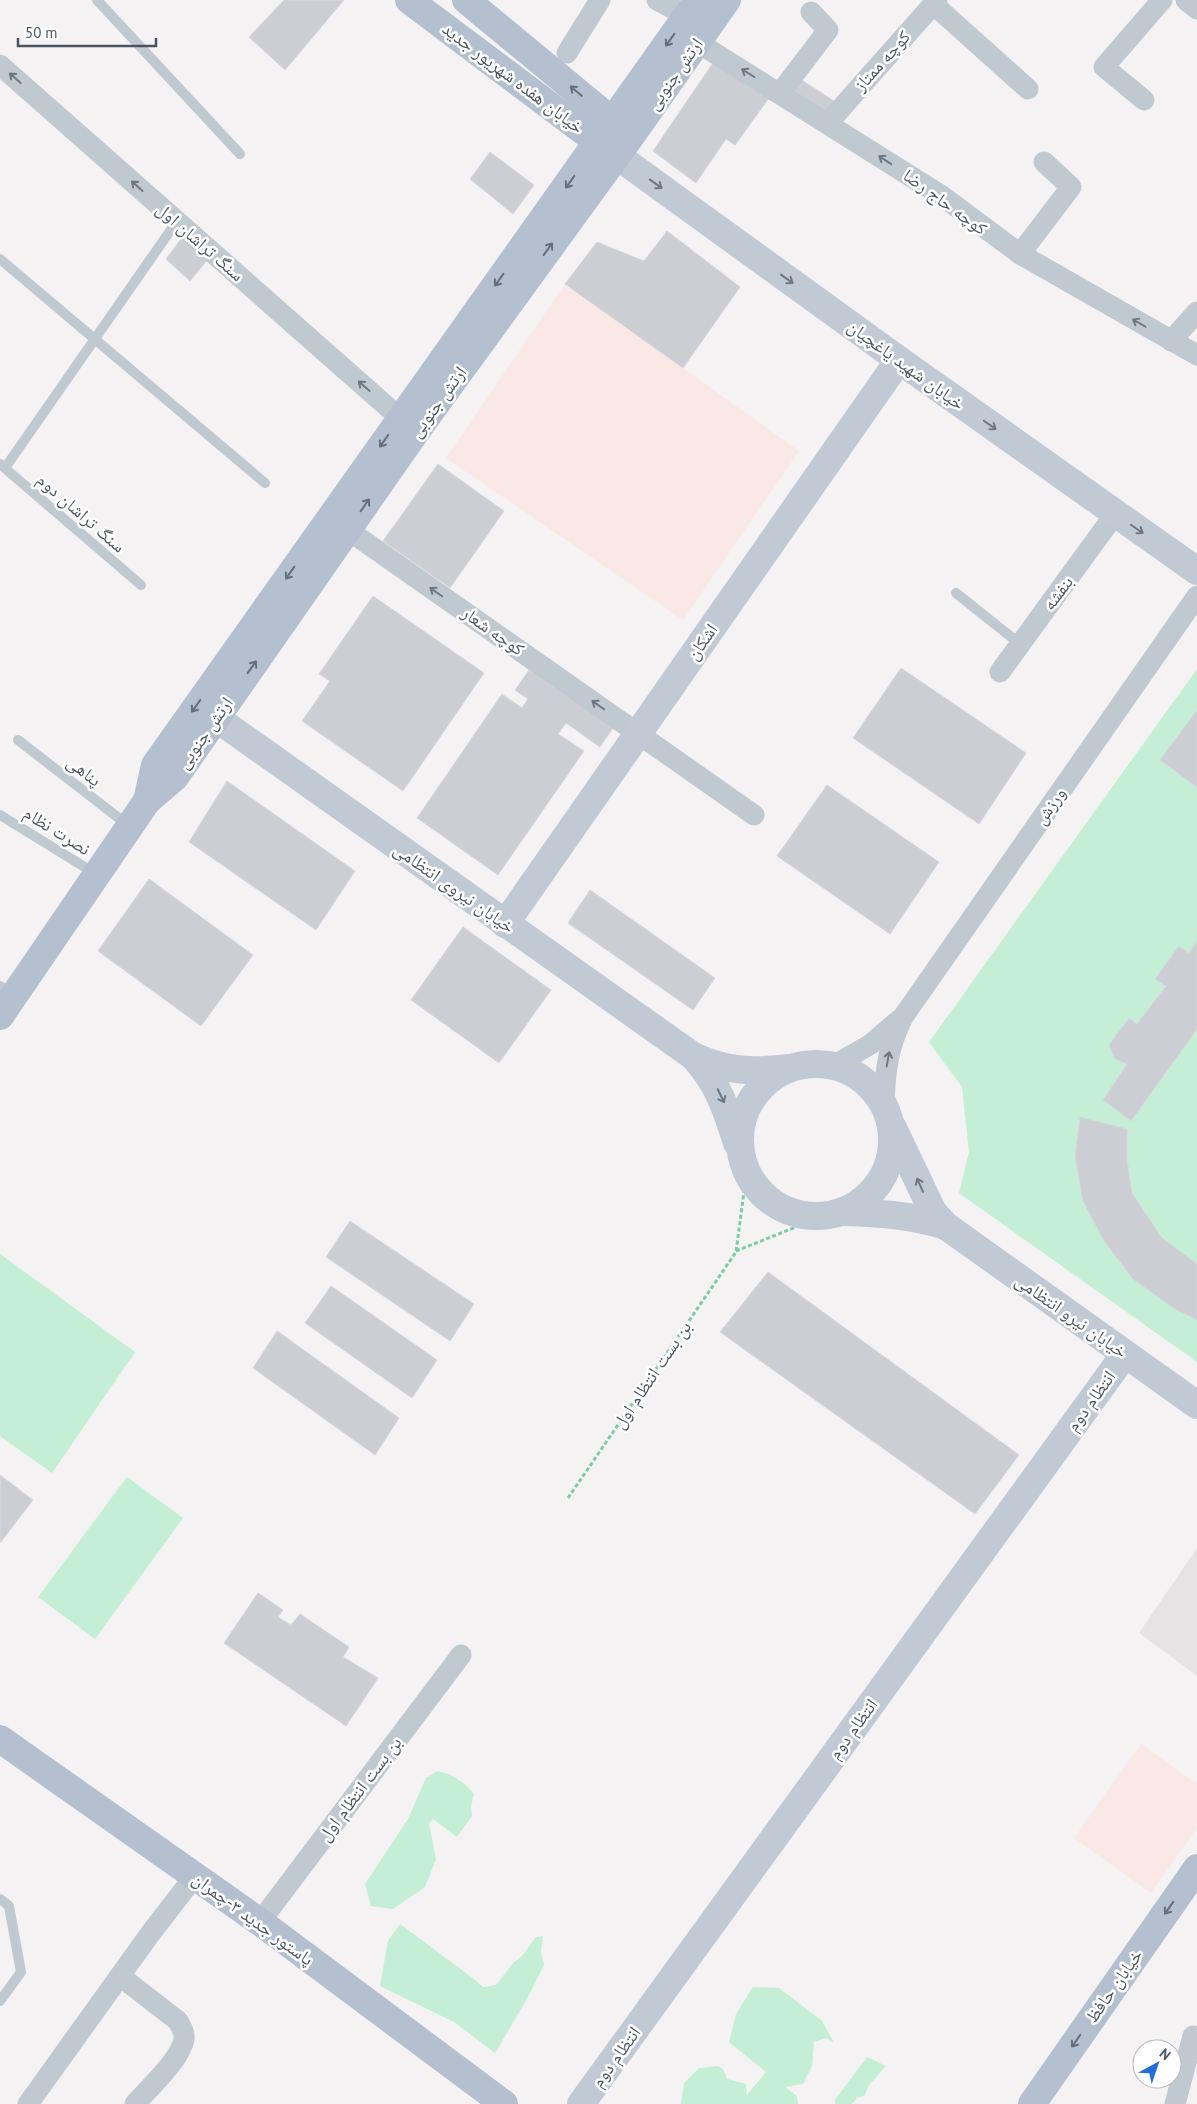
<svg xmlns="http://www.w3.org/2000/svg" width="1197" height="2104" viewBox="0 0 1197 2104" font-family="'PT Sans','Noto Naskh Arabic',sans-serif">
	<style>
		.education { fill: #e5e3e4 }
		.medical { fill: #fae8e6 }
		.green { fill: #c4eed6 }
		.building { fill: #ccced4; stroke: #d6d8dd }
		.lines { fill: none; stroke-linecap: round; stroke-linejoin: round }
		.path { stroke: #7ecba7; stroke-width: 3; stroke-dasharray: 4 2.5; stroke-linecap: butt }
		.lane { stroke: #c1c9d0; stroke-width: 10 }
		.street { stroke: #c1c9d0; stroke-width: 21 }
		.secondary { stroke: #c1cad4; stroke-width: 28 }
		.primary { stroke: #b4c0cf; stroke-width: 28 }
		.oneway { stroke: #656f7b }
		.oneway2 { stroke: #6e7781 }
		.oneway3 { stroke: #6e7782 }
		.labels { text-anchor: middle; stroke-width: 5; stroke-linejoin: round; paint-order: stroke }
		.street-label { font-size: 18px; fill: #4b545f; stroke: #fff }
	</style>
	<rect width="100%" height="100%" fill="#f4f2f2"/>
	<path class="education" d="M1197 1548V1676L1139 1633Z"/>
	<g class="medical">
		<path d="M565 284 799 451 683 620 446 458Z"/>
		<path d="M1141 1744 1197 1784V1828L1151 1893 1074 1838Z"/>
	</g>
	<g class="green">
		<path d="M1197 669V1362L959 1193 969 1152 962 1087 929 1042Z"/>
		<path d="M0 1254 135 1352 52 1473 0 1436Z"/>
		<path d="M127 1477 183 1518 95 1639 38 1597Z"/>
		<path d="M437 1771C454 1774 463 1782 474 1794L471 1806 472 1816 457 1837 433 1819 429 1823 436 1859 425 1887 393 1909 371 1906 365 1884 408 1819 426 1778Z"/>
		<path d="M400 1924 474 1979 483 1987 496 1985 513 1963 522 1956 536 1937 543 1936 541 1951 544 1965 527 1999 495 2053 454 2022 380 1986 388 1941Z"/>
		<path d="M753 1987 779 1988 822 2021 834 2043 826 2038 814 2042 812 2066 803 2084 785 2087 797 2096 798 2104H681L684 2083 699 2068 718 2066 723 2069 727 2079 746 2084 747 2095 766 2072 729 2042 736 2014Z"/>
		<path d="M867 2057 886 2066 869 2085 864 2096 857 2098 852 2104H835V2100Z"/>
	</g>
	<g class="building">
		<path d="M284 0H344L285 70 249 37Z"/>
		<path d="M715 60 769 98 735 145 726 139 696 183 653 151Z"/>
		<path d="M800 79 834 101 826 111 791 91Z"/>
		<path d="M490 152 534 185 513 214 470 179Z"/>
		<path d="M667 231 740 287 683 368 565 284 597 242 644 261Z"/>
		<path d="M184 235 209 258 190 281 166 259Z"/>
		<path d="M438 464 504 511 450 588 383 541Z"/>
		<path d="M373 596 484 673 403 791 302 721 330 681 319 674Z"/>
		<path d="M901 668 1026 753 979 824 853 738Z"/>
		<path d="M529 670 613 728 600 747 566 723 558 734 584 751 498 875 417 818 502 694 522 708 528 699 515 690Z"/>
		<path d="M1197 710V787L1160 760Z"/>
		<path d="M227 781 355 871 316 930 189 842Z"/>
		<path d="M827 785 939 862 890 934 777 856Z"/>
		<path d="M149 879 253 955 201 1026 98 951Z"/>
		<path d="M590 890 715 978 693 1010 568 923Z"/>
		<path d="M463 927 551 990 499 1063 411 1000Z"/>
		<path d="M1197 941V1029L1131 1121 1103 1100 1127 1064 1115 1059 1109 1045 1129 1018 1137 1024 1166 986 1155 979 1179 946 1189 953Z"/>
		<path d="M1080 1117 1127 1129V1160L1132 1193 1162 1238 1197 1264V1320L1175 1309 1133 1279 1104 1241 1083 1201 1075 1157Z"/>
		<path d="M350 1221 474 1304 450 1341 326 1257Z"/>
		<path d="M768 1272 1019 1455 975 1514 720 1332Z"/>
		<path d="M331 1286 437 1360 412 1398 305 1323Z"/>
		<path d="M277 1331 399 1418 375 1455 253 1368Z"/>
		<path d="M0 1475 33 1500 0 1543Z"/>
		<path d="M258 1593 283 1610 278 1617 291 1625 300 1614 349 1647 343 1657 378 1678 346 1726 224 1643Z"/>
	</g>
	<g class="lines">
		<g class="path">
			<path d="M736 1251 821 1217"/>
			<path d="M568 1498 736 1252 747 1169"/>
		</g>
		<g class="lane">
			<path d="M97 0 240 154"/>
			<path d="M0 259 265 483"/>
			<path d="M0 464 141 585"/>
			<path d="M5 468 177 221"/>
			<path d="M956 593 1020 644"/>
			<path d="M18 740 129 826"/>
			<path d="M0 815 96 874"/>
			<path d="M0 986 13 994"/>
			<path d="M0 1899 9 1906 21 1972 0 2001"/>
		</g>
		<g class="street">
			<path d="M657 0 687 16"/>
			<path d="M1186 0 1197 9"/>
			<path d="M933 4 1028 89"/>
			<path d="M697 42 942 196 1020 254 1197 355"/>
			<path d="M567 53 600 0"/>
			<path d="M0 65 400 418"/>
			<path d="M780 93 828 30 811 12"/>
			<path d="M1144 100 1104 67 1162 0"/>
			<path d="M828 123 937 0"/>
			<path d="M1020 254 1071 187 1044 162"/>
			<path d="M1171 341 1197 312"/>
			<path d="M348 530 754 815"/>
			<path d="M1000 672 1115 514"/>
			<path d="M833 1066 871 1044 899 1020"/>
			<path d="M884 1104C885 1071 888 1047 903 1017L1197 596"/>
			<path d="M260 1922 461 1655"/>
			<path d="M120 1976 178 2021C181 2027 185 2032 184 2039 181 2059 149 2088 135 2104"/>
			<path d="M28 2104 150 1934 194 1877"/>
			<path d="M1175 2104 1193 2036 1197 2037"/>
		</g>
		<g class="secondary">
			<path d="M616 155 899 360 1197 571"/>
			<path d="M216 718 693 1056C728 1072 753 1072 790 1068"/>
			<path d="M505 924 899 360"/>
			<path d="M693 1056C718 1083 726 1108 737 1143"/>
			<circle cx="816" cy="1140" r="76"/>
			<path d="M893 1128 933 1212 946 1226 1197 1405"/>
			<path d="M843 1212C878 1213 912 1215 946 1226"/>
			<path d="M581 2104 1125 1354"/>
		</g>
		<g class="primary">
			<path d="M409 0 614 154"/>
			<path d="M466 0 627 133"/>
			<path d="M147 801 155 765 698 0"/>
			<path d="M0 1016 147 801 175 777 415 433 631 136 727 0"/>
			<path d="M0 1739 260 1922 504 2104"/>
			<path d="M1032 2104 1197 1868"/>
		</g>
	</g>
	<defs><path id="oneway-shaft" d="M-6 0H5M1.5-3L5.5 0L1.5 3" fill="none" stroke-width="1.6" stroke-linecap="round" stroke-linejoin="round" transform="scale(1.25)"/></defs>
	<g class="oneway">
		<use href="#oneway-shaft" transform="translate(670 40) rotate(125)"/>
		<use href="#oneway-shaft" transform="translate(576 91) rotate(-140)"/>
		<use href="#oneway-shaft" transform="translate(570 182) rotate(126)"/>
		<use href="#oneway-shaft" transform="translate(548 249) rotate(-54)"/>
		<use href="#oneway-shaft" transform="translate(499 280) rotate(126)"/>
		<use href="#oneway-shaft" transform="translate(384 441) rotate(125)"/>
		<use href="#oneway-shaft" transform="translate(365 505) rotate(-55)"/>
		<use href="#oneway-shaft" transform="translate(290 573) rotate(125)"/>
		<use href="#oneway-shaft" transform="translate(252 667) rotate(-55)"/>
		<use href="#oneway-shaft" transform="translate(196 706) rotate(125)"/>
		<use href="#oneway-shaft" transform="translate(1169 1908) rotate(125)"/>
		<use href="#oneway-shaft" transform="translate(1076 2041) rotate(125)"/>
	</g>
	<g class="oneway2">
		<use href="#oneway-shaft" transform="translate(748 73) rotate(-148)"/>
		<use href="#oneway-shaft" transform="translate(15 78) rotate(-138)"/>
		<use href="#oneway-shaft" transform="translate(885 160) rotate(-147)"/>
		<use href="#oneway-shaft" transform="translate(137 186) rotate(-138)"/>
		<use href="#oneway-shaft" transform="translate(1139 323) rotate(-150)"/>
		<use href="#oneway-shaft" transform="translate(364 386) rotate(-139)"/>
		<use href="#oneway-shaft" transform="translate(436 592) rotate(-145)"/>
		<use href="#oneway-shaft" transform="translate(598 705) rotate(-145)"/>
		<use href="#oneway-shaft" transform="translate(888 1059) rotate(-80)"/>
	</g>
	<g class="oneway3">
		<use href="#oneway-shaft" transform="translate(656 184) rotate(36)"/>
		<use href="#oneway-shaft" transform="translate(787 279) rotate(36)"/>
		<use href="#oneway-shaft" transform="translate(990 425) rotate(35)"/>
		<use href="#oneway-shaft" transform="translate(1137 529) rotate(35)"/>
		<use href="#oneway-shaft" transform="translate(721 1096) rotate(64)"/>
		<use href="#oneway-shaft" transform="translate(920 1185) rotate(-114)"/>
	</g>
	<g class="labels">
		<g class="street-label">
			<text transform="translate(882 61) rotate(-48)" y="6">کوچه ممتاز</text>
			<text transform="translate(675 74) rotate(-55)" y="6">ارتش جنوبی</text>
			<text transform="translate(513 78) rotate(37)" y="6">خیابان هفده شهریور جدید</text>
			<text transform="translate(945 202) rotate(36)" y="6">کوچه حاج رضا</text>
			<text transform="translate(200 242) rotate(41)" y="6">سنگ تراشان اول</text>
			<text transform="translate(906 365) rotate(36)" y="6">خیابان شهید یاغچیان</text>
			<text transform="translate(438 402) rotate(-54)" y="6">ارتش جنوبی</text>
			<text transform="translate(81 513) rotate(41)" y="6">سنگ تراشان دوم</text>
			<text transform="translate(1058 593) rotate(-53)" y="6">بنفشه</text>
			<text transform="translate(493 631) rotate(35)" y="6">کوچه شعار</text>
			<text transform="translate(702 642) rotate(-55)" y="6">اشکان</text>
			<text transform="translate(205 733) rotate(-55)" y="6">ارتش جنوبی</text>
			<text transform="translate(84 771) rotate(38)" y="6">پناهی</text>
			<text transform="translate(1050 806) rotate(-55)" y="6">ورزش</text>
			<text transform="translate(57 831) rotate(32)" y="6">نصرت نظام</text>
			<text transform="translate(454 888) rotate(35)" y="6">خیابان نیروی انتظامی</text>
			<text transform="translate(1071 1316) rotate(35)" y="6">خیابان نیرو انتظامی</text>
			<text transform="translate(652 1375) rotate(-56)" y="6">بن بست انتظام اول</text>
			<text transform="translate(1091 1401) rotate(-54)" y="6">انتظام دوم</text>
			<text transform="translate(853 1729) rotate(-54)" y="6">انتظام دوم</text>
			<text transform="translate(360 1789) rotate(-53)" y="6">بن بست انتظام اول</text>
			<text transform="translate(253 1919) rotate(36)" y="6">پاستور جدید ۳-چمران</text>
			<text transform="translate(1114 1986) rotate(-55)" y="6">خیابان حافظ</text>
			<text transform="translate(616 2057) rotate(-54)" y="6">انتظام دوم</text>
		</g>
	</g>
	<g transform="translate(1157 2064) rotate(40)"><circle r="24" fill="#ffffff" stroke="#b7bbbf"/>
	<path d="M0-4L9 19L0 12L-9 19Z" fill="#246edc"/>
	<text y="-8" font-size="14" font-weight="bold" text-anchor="middle" fill="#4b545f">N</text>
	</g>
	<path d="M18 38v8h138v-8" fill="none" stroke="#4b545f" stroke-width="2.5"/>
	<text x="25" y="38" font-size="15" fill="#4b545f" stroke="#ffffff" stroke-width="4" paint-order="stroke">50 m</text>
</svg>
